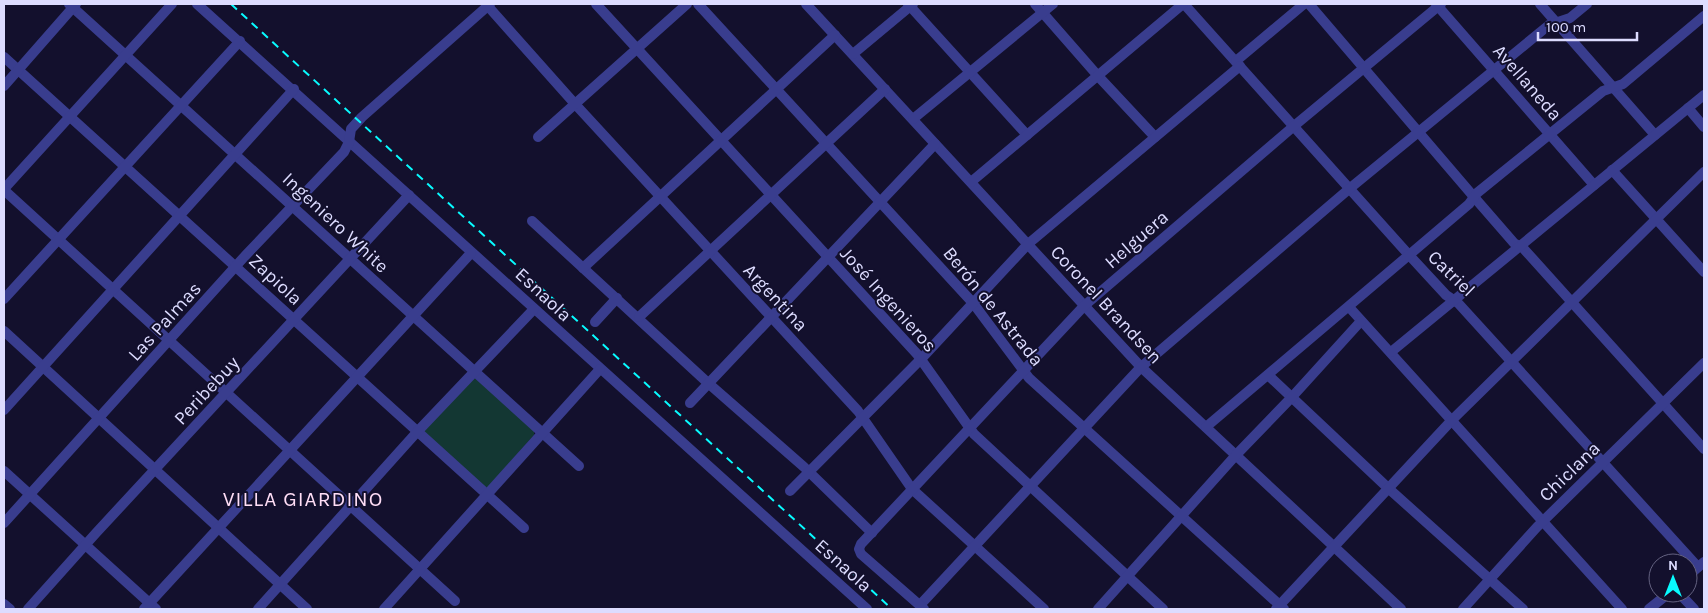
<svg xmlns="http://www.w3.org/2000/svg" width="1708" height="613" viewBox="0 0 1708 613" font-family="Karla,sans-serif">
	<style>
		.green { fill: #133733 }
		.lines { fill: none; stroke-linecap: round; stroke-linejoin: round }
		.minor { stroke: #393d8e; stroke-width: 10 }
		.rail { stroke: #08fbff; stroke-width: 2; stroke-dasharray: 8 6; stroke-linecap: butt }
		.labels { text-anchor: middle; stroke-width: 4; stroke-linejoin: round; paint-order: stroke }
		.street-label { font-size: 19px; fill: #dddcff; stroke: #13102d }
		.quarter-label { font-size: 21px; letter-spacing: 1px; fill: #ffdef6; stroke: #13102d }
	</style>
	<rect width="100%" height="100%" fill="#13102d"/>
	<path class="green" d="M475 375 534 429V435L488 487 484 488 424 433V429Z"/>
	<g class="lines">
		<g class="minor">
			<path d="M69 4 579 466"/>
			<path d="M197 4 867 609"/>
			<path d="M486 4 575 104 858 411 912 489 1044 609"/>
			<path d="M596 4 917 354 974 434 1163 609"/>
			<path d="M698 4 973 303 1029 378 1284 609"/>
			<path d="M806 4 1141 367 1401 609"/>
			<path d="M908 4 1027 135"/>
			<path d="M1035 4 1098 76 1155 137"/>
			<path d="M1184 4 1409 255 1446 295 1458 303 1698 567"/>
			<path d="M1309 4 1474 197 1514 243 1523 248 1704 449"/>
			<path d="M1436 4 1594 185"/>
			<path d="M1540 4 1655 135"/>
			<path d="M853 54 913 4"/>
			<path d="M4 57 524 528"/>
			<path d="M1236 61 1304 4"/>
			<path d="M4 86 76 4"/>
			<path d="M1688 108 1704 127"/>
			<path d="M913 119 1053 4"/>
			<path d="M538 137 687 4"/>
			<path d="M1612 170 1704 272"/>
			<path d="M971 182 1183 4"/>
			<path d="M4 189 172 4"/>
			<path d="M4 190 455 601"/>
			<path d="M532 221 708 383 804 467 872 533"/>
			<path d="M583 268 835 35"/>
			<path d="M4 299 240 41"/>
			<path d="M1349 307 1622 609"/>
			<path d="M639 317 885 89"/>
			<path d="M595 322 617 298"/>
			<path d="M4 331 307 609"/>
			<path d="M1391 352 1704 95"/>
			<path d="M1268 375 1388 488 1523 609"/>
			<path d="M690 403 935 144"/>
			<path d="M4 410 294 89"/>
			<path d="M1206 427 1409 255 1469 204 1477 193 1603 91 1623 84 1704 16"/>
			<path d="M4 471 156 609"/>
			<path d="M790 491 921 359 1028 244 1240 66"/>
			<path d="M4 523 245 256 344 152 349 142 351 129 362 117 490 4"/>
			<path d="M1688 576 1704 562"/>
			<path d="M1679 593 1694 609"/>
			<path d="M4 604 10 609"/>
			<path d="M920 605 1141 367 1349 189 1549 25 1570 18 1587 4"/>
			<path d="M28 609 96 533 409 195"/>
			<path d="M144 609 471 253"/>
			<path d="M258 609 417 432 534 309"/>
			<path d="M384 609 600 369"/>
			<path d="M924 609 861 554 859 549 861 544 1084 306 1294 126 1441 4"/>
			<path d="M1098 609 1236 455 1292 397 1361 321"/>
			<path d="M1276 609 1452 420 1704 172"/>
			<path d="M1463 609 1537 527 1704 363"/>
			<path d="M1649 609 1669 593"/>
		</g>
		<path class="rail" d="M231 4 892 609"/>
	</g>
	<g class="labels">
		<g class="street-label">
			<text transform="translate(1528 82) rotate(49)" y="7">Avellaneda</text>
			<text transform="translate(336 222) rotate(43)" y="7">Ingeniero White</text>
			<text transform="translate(1136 239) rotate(-41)" y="7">Helguera</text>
			<text transform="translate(1452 273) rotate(44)" y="7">Catriel</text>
			<text transform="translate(276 279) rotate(43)" y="7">Zapiola</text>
			<text transform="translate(544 294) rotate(43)" y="7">Esnaola</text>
			<text transform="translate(776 297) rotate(47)" y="7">Argentina</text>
			<text transform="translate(889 299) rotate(48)" y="7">José Ingenieros</text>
			<text transform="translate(1107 304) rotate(47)" y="7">Coronel Brandsen</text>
			<text transform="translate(994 306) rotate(51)" y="7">Berón de Astrada</text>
			<text transform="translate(164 321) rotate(-48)" y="7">Las Palmas</text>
			<text transform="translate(206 390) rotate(-47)" y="7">Peribebuy</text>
			<text transform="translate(1569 471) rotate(-44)" y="7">Chiclana</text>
			<text transform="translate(844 565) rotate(42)" y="7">Esnaola</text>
		</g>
		<g class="quarter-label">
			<text x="303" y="506">VILLA GIARDINO</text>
		</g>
	</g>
	<rect width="1708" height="613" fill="none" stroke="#dddcff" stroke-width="10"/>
	<g transform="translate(1673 578)"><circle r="24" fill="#13102d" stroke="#646281"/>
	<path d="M0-4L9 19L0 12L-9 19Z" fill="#08fbff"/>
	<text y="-8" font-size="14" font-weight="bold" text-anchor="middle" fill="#dddcff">N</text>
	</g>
	<path d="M1538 32v8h99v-8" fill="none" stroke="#dddcff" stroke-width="2.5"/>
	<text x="1546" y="32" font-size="15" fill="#dddcff" stroke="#13102d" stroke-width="4" paint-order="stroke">100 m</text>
</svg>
